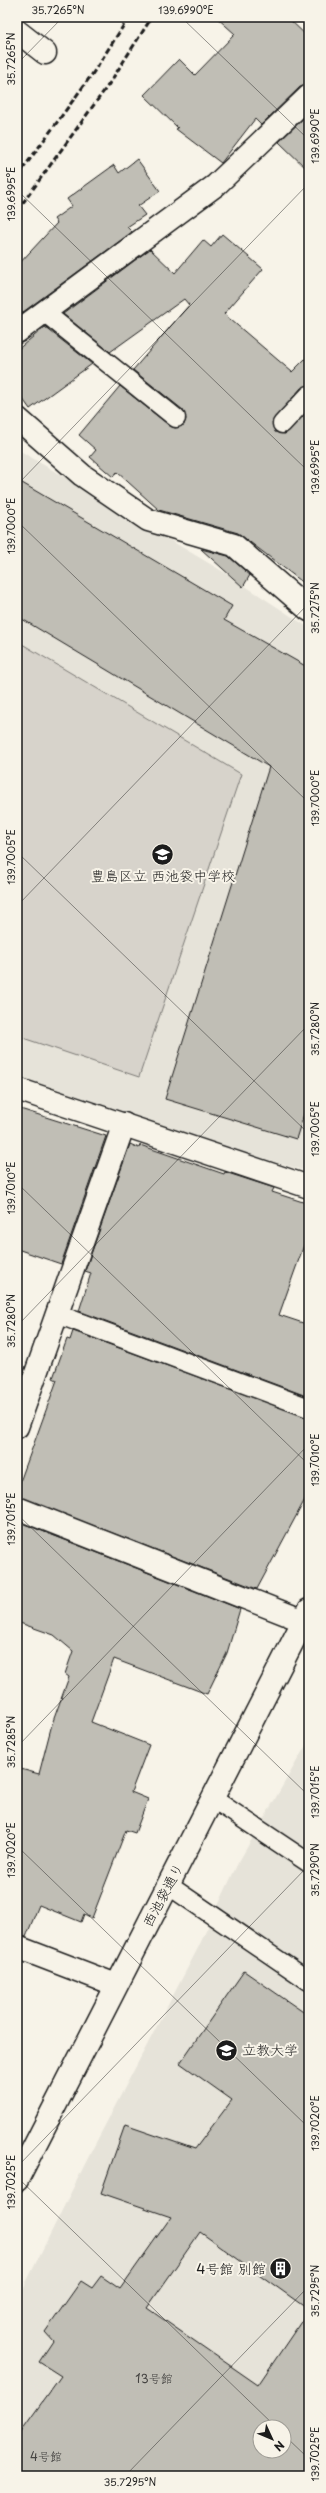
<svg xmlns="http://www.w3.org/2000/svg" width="326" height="2493" viewBox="0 0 326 2493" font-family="'Playpen Sans','Klee One',sans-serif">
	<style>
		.built { fill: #e6e3d9; fill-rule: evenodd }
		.green { fill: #d7d3cb; stroke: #7a7874 }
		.building { fill: #c0beb5; stroke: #1c1c1c; fill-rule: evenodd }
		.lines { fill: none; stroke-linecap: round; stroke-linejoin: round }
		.lane-casing { stroke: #1c1c1c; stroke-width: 21 }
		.street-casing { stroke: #1c1c1c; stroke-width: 25 }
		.secondary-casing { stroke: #1c1c1c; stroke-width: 25 }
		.lane { stroke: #f7f3e8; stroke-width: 18 }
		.street { stroke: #f7f3e8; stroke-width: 22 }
		.secondary { stroke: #f7f3e8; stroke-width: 22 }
		.rail { stroke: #1c1c1c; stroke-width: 3; stroke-dasharray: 6 3; stroke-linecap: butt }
		.ticks { fill: none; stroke: #1c1c1c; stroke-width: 1; stroke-opacity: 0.45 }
		.labels { text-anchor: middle; stroke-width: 4; stroke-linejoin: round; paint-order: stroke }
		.number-label { font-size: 12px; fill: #454442 }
		.poi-label { font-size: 14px; fill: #1c1c1c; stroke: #f7f3e8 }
		.street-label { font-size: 14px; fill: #1c1c1c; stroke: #f7f3e8 }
		.neatline { fill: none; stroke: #1c1c1c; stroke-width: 1.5 }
		.ticks-label { font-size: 10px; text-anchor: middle; fill: #1c1c1c }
	</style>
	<rect width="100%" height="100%" fill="#f7f3e8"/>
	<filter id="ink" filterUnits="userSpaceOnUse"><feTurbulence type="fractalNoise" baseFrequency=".025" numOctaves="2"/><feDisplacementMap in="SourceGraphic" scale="8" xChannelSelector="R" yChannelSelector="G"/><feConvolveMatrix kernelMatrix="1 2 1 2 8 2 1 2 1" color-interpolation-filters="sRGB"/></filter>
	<g filter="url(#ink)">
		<g class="built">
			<path d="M17 449 227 574 309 628V1172L124 1117 17 1080Z"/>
			<path d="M309 1740V2476H17V2301L91 2152 198 1948 237 1865ZM260 2427H284V2451H260Z"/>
		</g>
		<path class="green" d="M17 641 241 774 139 1077 17 1036Z"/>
		<g class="building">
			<path d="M216 17H287L309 38V84L300 87 261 125 255 119 221 163 176 129 178 128 144 95 179 59 195 75 235 34Z"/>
			<path d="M309 113V171L279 142Z"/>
			<path d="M137 159 160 191 138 206 145 215 127 227 132 232 19 315 17 266 57 223 54 219 72 206 67 199 114 165 119 173Z"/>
			<path d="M222 234 263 269 224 314 292 372 309 355V385L301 388 272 422 275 432 285 434 309 410V587L238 533 159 510 117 472 113 477 90 457 96 450 79 435 120 386 170 426 175 428 184 425 186 419 183 410 133 370 189 305 184 299 110 352 63 314 150 249 175 273 203 240 211 247Z"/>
			<path d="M45 327 92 364 30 409 17 391V350Z"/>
			<path d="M17 480 232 606 224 620 309 668V1098L296 1139 165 1099 269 767 17 616Z"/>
			<path d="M201 549 228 556 250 575 243 587Z"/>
			<path d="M17 1108 106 1136 61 1264 17 1249Z"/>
			<path d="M130 1144 139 1148 140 1145 224 1174 225 1172 274 1188 272 1192 309 1204V1247L304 1245 279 1315 309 1325V1397L79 1311 91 1273 85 1271Z"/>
			<path d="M73 1331 309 1418V1492L257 1589 17 1496V1490L57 1380 53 1378 67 1339 70 1340Z"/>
			<path d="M17 1521 240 1609 227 1653 207 1694 114 1659 91 1722 149 1745 131 1792 148 1799 135 1833 126 1830 92 1918 84 1914 81 1922 39 1905 26 1937 17 1935V1768L39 1774 52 1724 69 1677 65 1674 73 1651 54 1635 17 1622Z"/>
			<path d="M244 1971 309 2016V2310L200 2232 147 2308 258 2385 309 2310V2476H17V2437L61 2376 39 2362 53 2341 45 2332 81 2281 92 2288 101 2276 120 2289 171 2217 101 2193 125 2125 195 2149 232 2100 180 2063ZM260 2427H284V2451H260Z"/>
		</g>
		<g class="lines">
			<defs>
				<g id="lane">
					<path d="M44 312 176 418"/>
					<path d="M282 424 309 395"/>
					<path d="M57 1314 309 1408"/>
					<path d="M212 1798 309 1863"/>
					<path d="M168 1885 309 1981"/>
				</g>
				<g id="street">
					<path d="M17 31 45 53"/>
					<path d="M17 332 216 185 309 96"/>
					<path d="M17 418 82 475 148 520 234 545 309 610"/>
					<path d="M17 1089 309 1187"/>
					<path d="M17 1427 124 1124"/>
					<path d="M17 1508 309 1623"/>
					<path d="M17 1947 116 1985"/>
				</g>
				<path id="secondary" d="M17 2180 309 1610"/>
			</defs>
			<use href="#lane" class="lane-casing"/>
			<use href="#street" class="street-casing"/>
			<use href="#secondary" class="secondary-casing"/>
			<use href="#lane" class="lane"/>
			<use href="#street" class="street"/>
			<use href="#secondary" class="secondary"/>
			<g class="rail">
				<path d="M17 177 93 73 129 17"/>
				<path d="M17 211 109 84 152 17"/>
			</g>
		</g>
	</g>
	<path class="ticks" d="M181 17 309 140M17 64 63 17M17 190 309 472M17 485 309 183M17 521 309 803M17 852 309 1134M17 906 309 603M17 1183 309 1465M17 1326 309 1024M17 1514 309 1796M17 1747 309 1444M17 1846 309 2128M17 2167 309 1865M17 2177 276 2427M284 2435 309 2459M125 2476 309 2286"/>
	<defs>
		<symbol id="school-disc" viewBox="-11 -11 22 22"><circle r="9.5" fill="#1c1c1c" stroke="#f7f3e8"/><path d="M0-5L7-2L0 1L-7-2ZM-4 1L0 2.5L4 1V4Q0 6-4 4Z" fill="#fff"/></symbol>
		<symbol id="university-disc" viewBox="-11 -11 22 22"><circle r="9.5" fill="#1c1c1c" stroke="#f7f3e8"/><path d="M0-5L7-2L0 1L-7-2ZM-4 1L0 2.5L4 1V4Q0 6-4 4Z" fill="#fff"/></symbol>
		<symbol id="building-disc" viewBox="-11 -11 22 22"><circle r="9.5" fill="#1c1c1c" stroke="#f7f3e8"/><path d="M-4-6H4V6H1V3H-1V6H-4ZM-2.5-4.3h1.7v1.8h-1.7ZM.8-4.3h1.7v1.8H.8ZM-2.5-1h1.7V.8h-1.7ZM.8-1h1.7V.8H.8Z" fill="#fff"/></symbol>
	</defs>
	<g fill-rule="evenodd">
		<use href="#school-disc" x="150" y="842" width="25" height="25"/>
		<use href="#university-disc" x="214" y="2038" width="25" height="25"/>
		<use href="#building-disc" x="268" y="2256" width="25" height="25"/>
	</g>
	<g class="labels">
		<g class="number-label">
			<text x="154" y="2383">13号館</text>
			<text x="46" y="2461">4号館</text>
		</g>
		<g class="poi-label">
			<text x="163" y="881">豊島区立 西池袋中学校</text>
			<text x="242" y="2055" text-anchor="start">立教大学</text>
			<text x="266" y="2274" text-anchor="end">4号館 別館</text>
		</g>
		<g class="street-label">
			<text transform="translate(163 1895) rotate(-62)" y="5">西池袋通り</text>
		</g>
	</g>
	<rect width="326" height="2493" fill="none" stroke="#f7f3e8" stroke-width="44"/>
	<g transform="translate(272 2439) rotate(134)"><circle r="19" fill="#f7f3e8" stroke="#9f9d96"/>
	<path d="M0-3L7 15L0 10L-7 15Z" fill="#1c1c1c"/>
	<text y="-6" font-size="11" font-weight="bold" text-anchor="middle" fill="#1c1c1c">N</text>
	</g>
	<rect x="22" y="22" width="282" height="2449" class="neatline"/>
	<g class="ticks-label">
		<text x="58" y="14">35.7265°N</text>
		<text x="186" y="14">139.6990°E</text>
		<text transform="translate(11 59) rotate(-90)" y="4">35.7265°N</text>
		<text transform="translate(315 136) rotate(-90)" y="4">139.6990°E</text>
		<text transform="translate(11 194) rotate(-90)" y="4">139.6995°E</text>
		<text transform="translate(315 467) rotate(-90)" y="4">139.6995°E</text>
		<text transform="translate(11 526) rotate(-90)" y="4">139.7000°E</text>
		<text transform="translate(315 608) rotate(-90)" y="4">35.7275°N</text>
		<text transform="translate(315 798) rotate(-90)" y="4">139.7000°E</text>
		<text transform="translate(11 857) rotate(-90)" y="4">139.7005°E</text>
		<text transform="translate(315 1029) rotate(-90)" y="4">35.7280°N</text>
		<text transform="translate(315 1129) rotate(-90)" y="4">139.7005°E</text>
		<text transform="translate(11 1188) rotate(-90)" y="4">139.7010°E</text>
		<text transform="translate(11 1321) rotate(-90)" y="4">35.7280°N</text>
		<text transform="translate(315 1460) rotate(-90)" y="4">139.7010°E</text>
		<text transform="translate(11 1519) rotate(-90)" y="4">139.7015°E</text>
		<text transform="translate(11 1742) rotate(-90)" y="4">35.7285°N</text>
		<text transform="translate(315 1792) rotate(-90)" y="4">139.7015°E</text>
		<text transform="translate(11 1850) rotate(-90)" y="4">139.7020°E</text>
		<text transform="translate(315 1870) rotate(-90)" y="4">35.7290°N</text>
		<text transform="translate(315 2123) rotate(-90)" y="4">139.7020°E</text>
		<text transform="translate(11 2182) rotate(-90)" y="4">139.7025°E</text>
		<text transform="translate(315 2291) rotate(-90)" y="4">35.7295°N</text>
		<text transform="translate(315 2454) rotate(-90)" y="4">139.7025°E</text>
		<text x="130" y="2486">35.7295°N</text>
	</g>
</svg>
